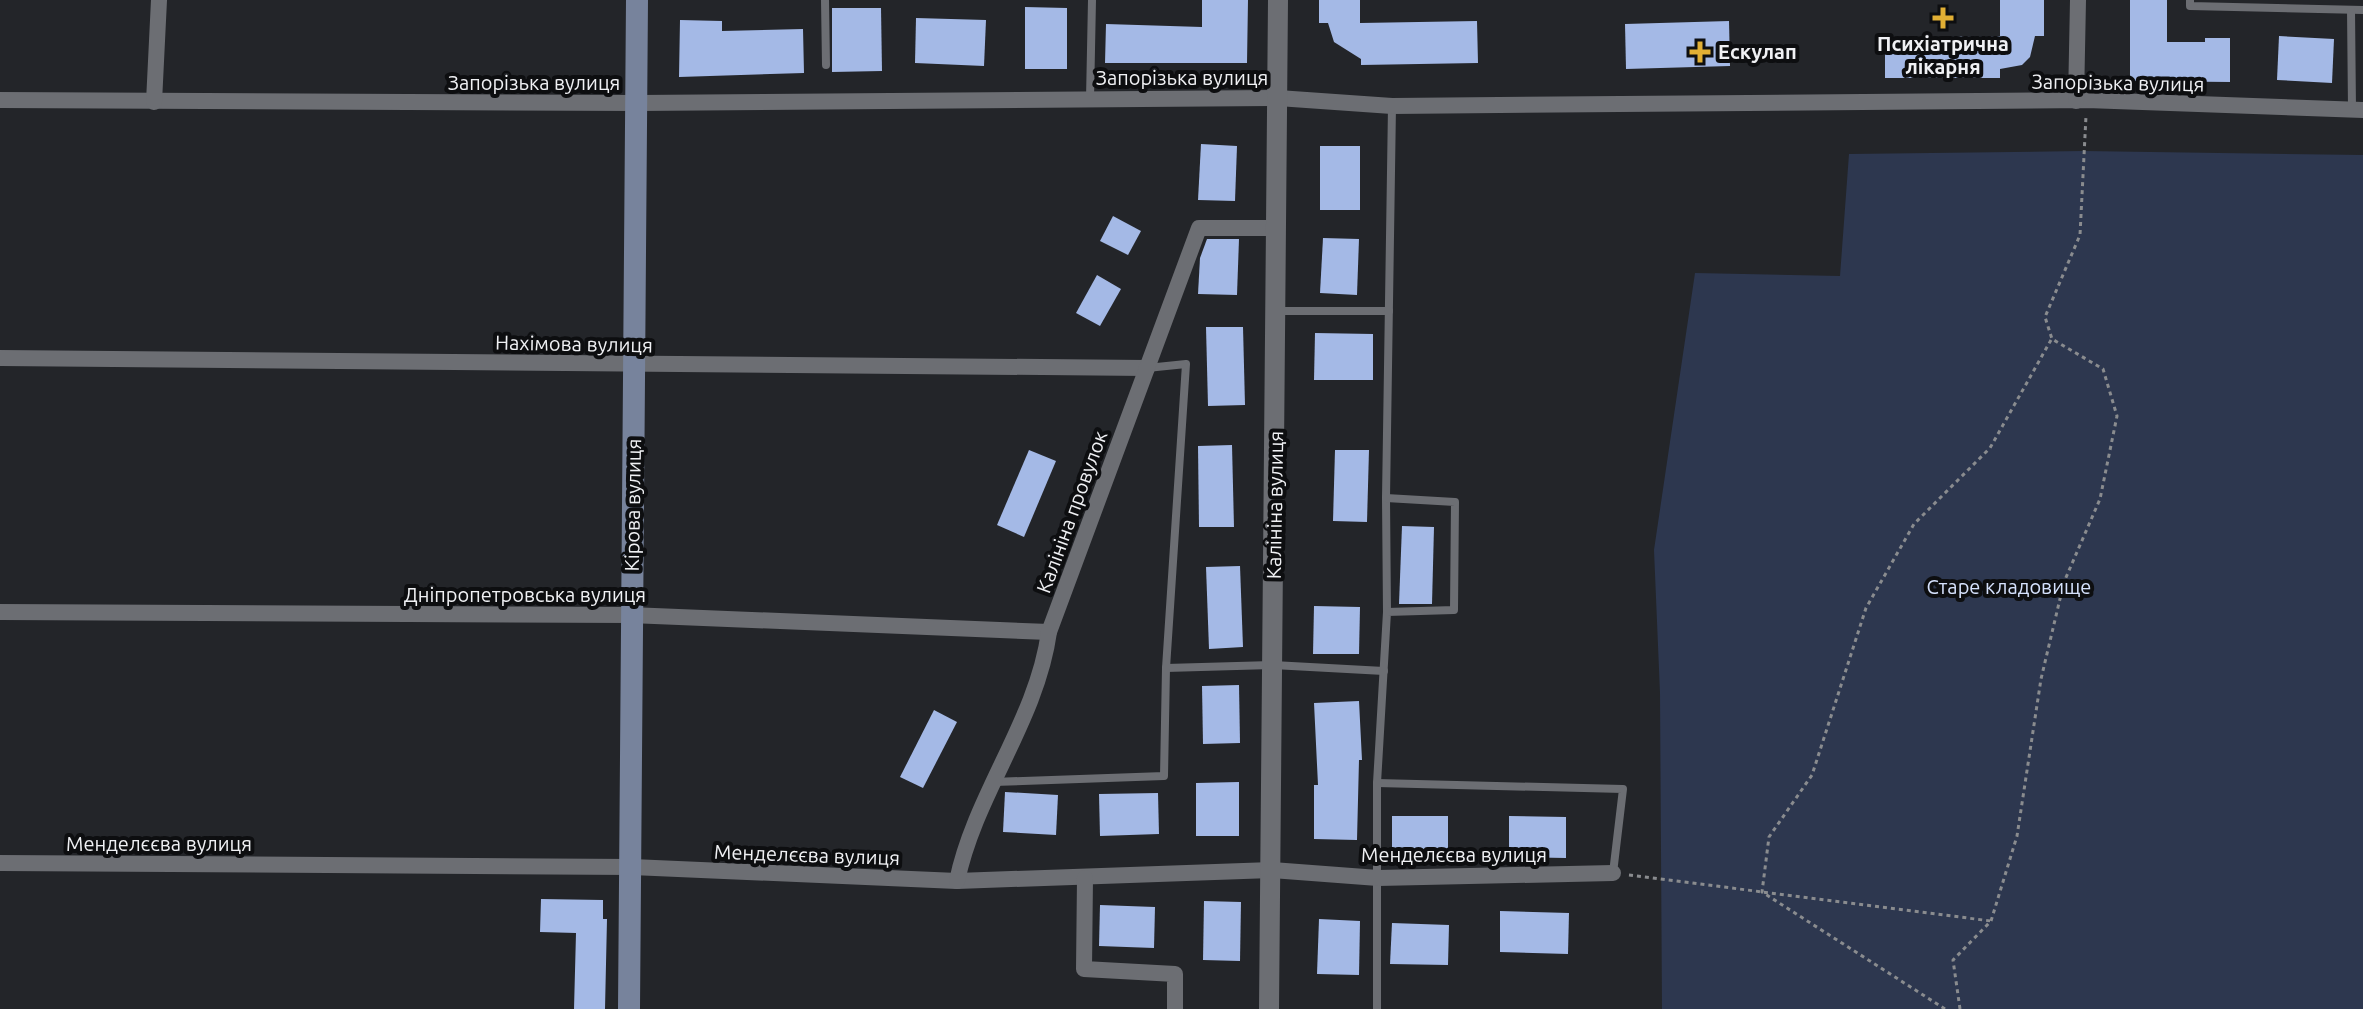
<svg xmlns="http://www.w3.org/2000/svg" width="2363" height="1009" viewBox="0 0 2363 1009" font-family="Ubuntu,sans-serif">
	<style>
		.green { fill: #2d374f }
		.building { fill: #a4b9e6 }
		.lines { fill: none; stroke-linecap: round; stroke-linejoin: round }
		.path { stroke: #8a8c8f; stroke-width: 3; stroke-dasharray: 4 4; stroke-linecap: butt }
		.service { stroke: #6c6e73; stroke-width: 8 }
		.minor { stroke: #6c6e73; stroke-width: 16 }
		.tertiary { stroke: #6c6e73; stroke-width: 20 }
		.secondary { stroke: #77839c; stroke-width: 22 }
		.poi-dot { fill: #e1af34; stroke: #0d0e10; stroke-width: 3 }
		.labels { text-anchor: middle; stroke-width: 8; stroke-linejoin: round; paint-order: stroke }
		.poi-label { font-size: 20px; font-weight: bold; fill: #f0f1f4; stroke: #0d0e10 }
		.street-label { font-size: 20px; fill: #f0f1f4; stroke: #0d0e10 }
		.park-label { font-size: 20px; fill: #d6e2fd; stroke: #0d0e10 }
	</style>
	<rect width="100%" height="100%" fill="#232529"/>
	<path class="green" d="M2083 151 2363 155V1009H1662L1660 693 1654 550 1695 273 1840 276 1849 154Z"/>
	<g class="building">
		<path d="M1202 0H1248L1247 63H1105L1106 24 1202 27Z"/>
		<path d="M1319 0H1360V23L1477 21 1478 63 1361 65V59L1334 42 1328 23H1319Z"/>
		<path d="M2000 0H2044V36H2035L2030 57 2022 65 2000 69V78H1885V38L2000 36Z"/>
		<path d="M2130 0H2167V42H2205V38H2230V82L2130 81Z"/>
		<path d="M1025 7 1067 8V69H1025Z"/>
		<path d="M832 8H881L882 71 832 72Z"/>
		<path d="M916 18 986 20 984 66 915 63Z"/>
		<path d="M680 20 722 21V31L803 29 804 73 679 77Z"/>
		<path d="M1729 21 1730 66 1626 69 1625 24Z"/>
		<path d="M2279 36 2334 39 2332 83 2277 80Z"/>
		<path d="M1201 144 1237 146 1235 201 1198 200Z"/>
		<rect x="1320" y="146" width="40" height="64"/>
		<path d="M1113 216 1141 231 1128 255 1100 241Z"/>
		<path d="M1323 238 1359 239 1357 295 1320 293Z"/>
		<path d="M1207 239H1239L1237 295 1198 294 1200 258Z"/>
		<path d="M1097 275 1121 289 1100 326 1076 313Z"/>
		<path d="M1206 327H1243L1245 405 1208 406Z"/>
		<path d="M1315 333 1373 334V380H1314Z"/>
		<path d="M1232 445 1234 527H1199L1198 446Z"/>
		<path d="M1029 450 1056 461 1024 537 997 525Z"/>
		<path d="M1335 450H1369L1367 522 1333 521Z"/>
		<path d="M1402 526 1434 527 1432 604H1399Z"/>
		<path d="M1240 566 1243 647 1209 649 1206 567Z"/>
		<path d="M1314 606 1360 607 1359 654H1313Z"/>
		<path d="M1239 685 1240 743 1203 744 1202 686Z"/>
		<path d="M1359 701 1362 760H1359L1357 840 1314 839V785H1318L1314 703Z"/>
		<path d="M934 710 957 722 923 788 900 777Z"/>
		<path d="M1239 782V836H1196V783Z"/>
		<path d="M1005 792 1058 795 1056 835 1003 832Z"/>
		<path d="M1158 793 1159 834 1100 836 1099 794Z"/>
		<path d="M1392 816H1448V858L1392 857Z"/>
		<path d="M1509 816 1566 817V858L1509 857Z"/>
		<path d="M541 899 603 900V919H607L605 1009H574L576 933 540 932Z"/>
		<path d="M1204 901 1241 902 1240 961 1203 960Z"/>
		<path d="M1100 905 1155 907 1154 948 1099 946Z"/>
		<path d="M1500 911 1569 913 1568 954 1500 952Z"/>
		<path d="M1319 919 1360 921 1359 975 1317 974Z"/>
		<path d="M1392 923 1449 925 1448 965 1390 964Z"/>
	</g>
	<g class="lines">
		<g class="path">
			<path d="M1629 875 1991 921"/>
			<path d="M1945 1009 1762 892 1769 837 1812 775 1866 608 1914 524 1990 448 2051 340"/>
			<path d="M1960 1009 1953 960 1991 921 2017 836 2041 679 2064 582 2100 499 2117 416 2103 369 2052 339 2045 317 2080 235 2086 116"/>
		</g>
		<g class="service">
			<path d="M825 0 826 65"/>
			<path d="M2190 0V6L2363 10"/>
			<path d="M2351 10 2352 109"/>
			<path d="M1090 99 1092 0"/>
			<path d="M1278 311H1389"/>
			<path d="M1386 498 1387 612"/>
			<path d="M1166 668 1273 665 1384 671"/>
			<path d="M993 782 1164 776 1166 668 1186 364 1147 368"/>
			<path d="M1377 783 1623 789 1613 873"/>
			<path d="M1377 1009V783L1387 612 1454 610 1455 502 1386 498 1392 106"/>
		</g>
		<g class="minor">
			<path d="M0 100 638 103 1278 98 1392 106 2087 100 2363 110"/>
			<path d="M2076 101 2078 0"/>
			<path d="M154 102 159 0"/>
			<path d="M0 358 1147 368"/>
			<path d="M0 612 630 615 1049 632"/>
			<path d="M0 863 632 867 957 881 1272 870 1378 878 1613 873"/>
			<path d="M1085 878 1084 969 1175 974V1009"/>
			<path d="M957 881C975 794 1037 720 1049 632L1199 228H1275"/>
		</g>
		<path class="tertiary" d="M1269 1009 1278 0"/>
		<path class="secondary" d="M629 1009 637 0"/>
	</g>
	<g class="poi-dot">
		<path d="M1939 6h8v8h8v8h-8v8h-8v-8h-8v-8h8z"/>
		<path d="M1696 40h8v8h8v8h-8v8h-8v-8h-8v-8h8z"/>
	</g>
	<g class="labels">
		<g class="poi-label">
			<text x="1943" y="51">Психіатрична<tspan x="1943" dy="23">лікарня</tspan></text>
			<text x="1718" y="59" text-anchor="start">Ескулап</text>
		</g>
		<g class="street-label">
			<text x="1182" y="85">Запорізька вулиця</text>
			<text x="534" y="90">Запорізька вулиця</text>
			<text transform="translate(2118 83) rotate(1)" y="7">Запорізька вулиця</text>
			<text transform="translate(574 344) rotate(1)" y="7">Нахімова вулиця</text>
			<text transform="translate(633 505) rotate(-89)" y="7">Кірова вулиця</text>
			<text transform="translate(1275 505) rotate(-89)" y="7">Калініна вулиця</text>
			<text transform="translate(1072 512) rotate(-70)" y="7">Калініна провулок</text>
			<text x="525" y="602">Дніпропетровська вулиця</text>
			<text x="159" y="851">Менделєєва вулиця</text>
			<text transform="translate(807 855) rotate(2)" y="7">Менделєєва вулиця</text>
			<text x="1454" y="862">Менделєєва вулиця</text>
		</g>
		<g class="park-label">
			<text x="2009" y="594">Старе кладовище</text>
		</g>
	</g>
</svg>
